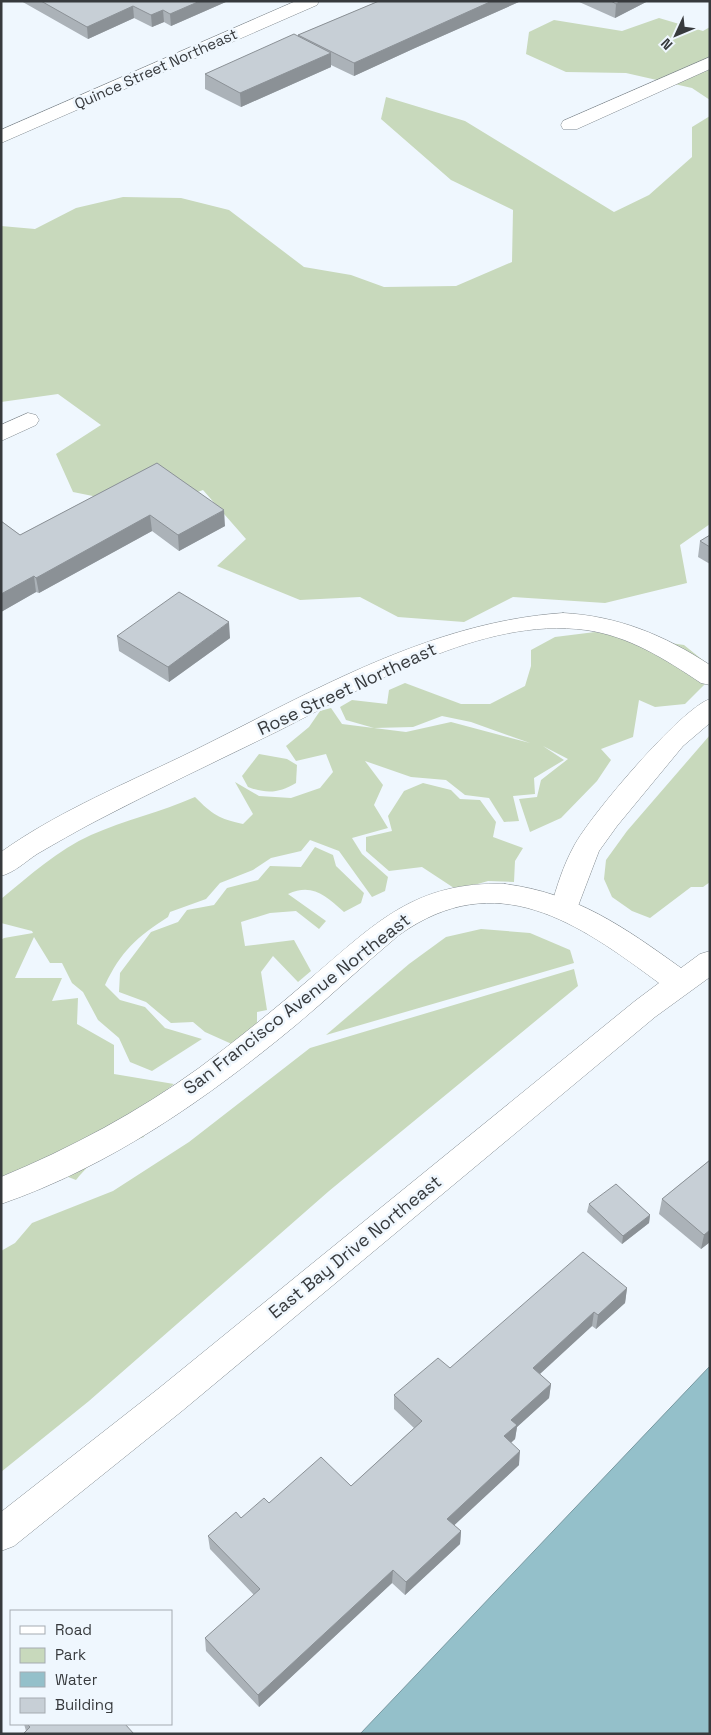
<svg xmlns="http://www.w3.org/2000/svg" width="711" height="1735" viewBox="0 0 711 1735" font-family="'Space Grotesk',sans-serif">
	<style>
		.green { fill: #c8d9bc }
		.water { fill: #94c0ca; stroke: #7898a0 }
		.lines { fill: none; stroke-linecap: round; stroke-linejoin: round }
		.street-casing { stroke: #828a90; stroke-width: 1 }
		.secondary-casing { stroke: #828a90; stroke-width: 1 }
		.street { fill: #fff; fill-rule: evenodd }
		.secondary { fill: #fff; fill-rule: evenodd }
		.wall { fill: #abb2b8 }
		.shaded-wall { fill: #8b9196 }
		.building { fill: #c7cfd6; stroke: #8b9196 }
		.labels { text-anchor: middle; stroke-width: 5; stroke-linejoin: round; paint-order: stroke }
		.far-street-label { font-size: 15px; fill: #373a3d; stroke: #eff7fe }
		.street-label { font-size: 18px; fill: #373a3d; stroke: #eff7fe }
	</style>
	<rect width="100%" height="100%" fill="#eff7fe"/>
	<g class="green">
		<path d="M659 18 703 31 710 27V100L692 88 626 73 566 72 526 54 529 32 554 20 622 31Z"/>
		<path d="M386 97 465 121 614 212 649 195 692 157V127L710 116V524L680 545 687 583 605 603 513 597 464 622 398 617 360 597 300 600 217 566 246 539 203 490 152 508 73 492 56 454 101 425 58 394 1 402V226L35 229 76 208 123 197 181 198 229 210 304 267 351 275 384 287 456 286 512 262 513 210 451 180 381 119Z"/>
		<path d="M595 632 684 645 710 666 708 681 685 704 655 707 639 700 633 737 601 749 611 760 597 781 561 818 530 832 519 799 537 797 541 780 568 759 543 746 564 760 534 778 535 794 513 796 519 821 504 822 489 798 465 795 446 780 411 777 365 761 383 785 374 805 388 828 352 838 362 854 388 877 385 891 372 897 339 851 310 840 301 851 271 858 253 870 220 883 206 899 170 912 168 917C137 937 121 951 105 985L120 1000 145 1007 165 1028 202 1039 152 1071 130 1062 119 1038 98 1020 83 992 72 983 62 963H50L34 937 15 978H62L52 1001 78 998 77 1024 114 1045V1074L174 1084 138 1112 144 1137C114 1147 96 1155 76 1180L40 1166 1 1199V940L4 938 33 933 32 931 1 923V899C29 876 58 850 91 835 125 820 161 812 195 797 212 814 219 819 243 824L253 814 235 782 259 796 291 798 320 788 333 772 326 754 296 761 286 746 309 727 320 711 331 708 342 724 406 732 451 722 530 743 471 722 442 716 413 727 374 728 346 720 340 707 352 700 387 704 389 690 405 683 461 704H490L525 686 531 666V650L555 637Z"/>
		<path d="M710 735V882L703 887H691L650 918 632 911 612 897 604 879 606 860 627 831Z"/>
		<path d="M259 754 287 759 297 765 296 783C279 793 267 794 248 787L242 776Z"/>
		<path d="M423 783 451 790 460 799 480 800 496 822 493 837 523 848 515 861 514 882 488 881 457 890 422 867 389 871 366 851V837L392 831 388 816 404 791Z"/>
		<path d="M315 847 333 855 336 866 364 893 361 903 344 912C325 895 312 883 288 894L326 921 319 929 296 911 270 913 241 922 245 946 294 940 311 971 298 982 273 956 261 972 267 1010 257 1012V1029L234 1045 205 1032 193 1022 171 1023 146 1002 119 992 120 973 151 932 178 922 187 910 214 905 227 888 258 880 270 866 301 867Z"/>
		<path d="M481 929 530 933 570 950 574 963 326 1035 409 964 446 937Z"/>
		<path d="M574 969 578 986 329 1191 89 1401 1 1472V1251L15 1243 32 1223 113 1191 189 1142 310 1048Z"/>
	</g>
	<path class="water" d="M710 1366V1734H360Z"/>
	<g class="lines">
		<defs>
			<g id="street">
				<path d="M296 1H319L317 5 1 143V130Z"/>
				<path d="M710 57V69L577 129H563L561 125 563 121Z"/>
				<path d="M28 413 36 415 39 420 36 425 1 441V425Z"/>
				<path d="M563 613C618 616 664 635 710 665V685L701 683C665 659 629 636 586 630 482 616 368 686 278 731 217 761 155 790 94 822 75 832 56 843 37 854 25 862 15 872 1 876V852C60 810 130 782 195 750 312 692 430 622 563 613Z"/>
				<path d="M710 699V723L683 746 617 826 599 851 575 914 565 917 555 914 551 907C557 886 563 866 574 846 589 817 681 708 710 699Z"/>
			</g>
			<path id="secondary" d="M505 884C576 893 624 927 681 968L700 954 710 951V977L655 1017 182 1411 14 1546 1 1551V1512L158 1389 635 1001 659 983C578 923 497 865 399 935 364 964 331 996 296 1025 208 1098 111 1166 1 1204V1177C71 1148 138 1112 199 1068 238 1039 275 1009 311 978 375 924 414 881 505 884Z"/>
		</defs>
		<use href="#street" class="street-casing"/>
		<use href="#secondary" class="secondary-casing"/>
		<use href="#street" class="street"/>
		<use href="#secondary" class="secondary"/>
	</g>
	<g class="wall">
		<path d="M21 1H228L171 26 164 22 152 27 134 18 88 39Z"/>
		<path d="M379 1H521L415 48 354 76 331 65V67L241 107 205 89V74L298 36V35Z"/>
		<path d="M577 1H648L615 18Z"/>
		<path d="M157 463 225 526 179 551 152 531 39 593 36 592 1 612V521L20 535Z"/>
		<path d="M710 535V564L698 557 700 541Z"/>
		<path d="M117 636 230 638 169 682 119 651Z"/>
		<path d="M710 1160V1242L701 1249 659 1214 662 1199Z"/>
		<path d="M589 1204 650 1215 649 1223 622 1244 587 1212Z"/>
		<path d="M627 1288 625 1303 596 1329 592 1326 540 1374 551 1384 549 1398 517 1427 515 1439 511 1443 519 1465 454 1525 461 1531 460 1544 405 1595 392 1583 259 1707 206 1651 205 1638 254 1595 210 1549 208 1536 269 1503 351 1486 414 1428 394 1409V1395L450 1368Z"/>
		<path d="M24 1724H125L26 1731Z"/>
	</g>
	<g class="shaded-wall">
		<path d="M200 1H228L171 26 170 14Z"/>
		<path d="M492 1H521L415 48 354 76V63Z"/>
		<path d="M621 1H648L615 18 616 4Z"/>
		<path d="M133 6 134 18 88 39 87 27Z"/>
		<path d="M163 10 164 22 152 27 151 15Z"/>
		<path d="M331 53V67L241 107 240 93Z"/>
		<path d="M224 510 225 526 179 551 178 535Z"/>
		<path d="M150 515 152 531 39 593 36 578Z"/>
		<path d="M34 576 36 592 1 612V594Z"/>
		<path d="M229 622 230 638 169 682 168 667Z"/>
		<path d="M650 1215 649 1223 622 1244 623 1236Z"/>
		<path d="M710 1230V1242L701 1249 704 1235Z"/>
		<path d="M627 1288 625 1303 596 1329 598 1315Z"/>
		<path d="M594 1312 592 1326 531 1382 533 1368Z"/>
		<path d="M551 1384 549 1398 517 1427 515 1439 502 1450 504 1436 511 1420Z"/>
		<path d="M520 1451 519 1465 447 1532V1519Z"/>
		<path d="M461 1531 460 1544 405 1595 406 1582Z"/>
		<path d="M393 1570 392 1583 259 1707 258 1695Z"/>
	</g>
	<g class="building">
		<path d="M41 1H200L170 14 163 10 151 15 133 6 87 27Z"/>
		<path d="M379 1H492L354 63 298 35Z"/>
		<path d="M611 1H621L616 4Z"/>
		<path d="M294 34 331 53 240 93 205 74Z"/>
		<path d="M157 463 224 510 178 535 150 515 36 578 34 576 1 594V521L20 535Z"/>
		<path d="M710 535V547L700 541Z"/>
		<path d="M179 592 229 622 168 667 117 636Z"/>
		<path d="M710 1160V1230L704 1235 662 1199Z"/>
		<path d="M616 1184 650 1215 623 1236 589 1204Z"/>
		<path d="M583 1252 627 1288 598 1315 594 1312 533 1368 551 1384 511 1420 517 1425 504 1436 520 1451 447 1519 461 1531 406 1582 393 1570 258 1695 205 1638 260 1589 208 1536 236 1512 241 1518 264 1498 269 1503 321 1457 351 1486 422 1421 394 1395 438 1358 450 1368Z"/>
		<path d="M27 1724H125L134 1734H23L30 1727Z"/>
	</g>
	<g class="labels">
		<g class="far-street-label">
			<text transform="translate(156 69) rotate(-24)" y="5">Quince Street Northeast</text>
		</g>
		<g class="street-label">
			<text transform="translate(347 689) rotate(-25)" y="6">Rose Street Northeast</text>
			<text transform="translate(297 1004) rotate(-38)" y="6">San Francisco Avenue Northeast</text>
			<text transform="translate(355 1247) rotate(-39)" y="6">East Bay Drive Northeast</text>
		</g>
	</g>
	<rect width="711" height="1735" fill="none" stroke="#373a3d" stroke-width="5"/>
	<rect x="10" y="1610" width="162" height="115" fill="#eff7fe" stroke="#a5abb1"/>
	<rect x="20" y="1626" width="25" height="8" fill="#ffffff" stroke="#a5abb1"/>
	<text x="55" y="1635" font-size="15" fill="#373a3d">Road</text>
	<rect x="20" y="1648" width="25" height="15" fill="#c8d9bc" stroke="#a5abb1"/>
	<text x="55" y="1660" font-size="15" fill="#373a3d">Park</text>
	<rect x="20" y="1672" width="25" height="15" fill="#94c0ca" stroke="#a5abb1"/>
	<text x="55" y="1685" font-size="15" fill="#373a3d">Water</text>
	<rect x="20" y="1698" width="25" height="15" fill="#c7cfd6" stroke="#a5abb1"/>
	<text x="55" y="1710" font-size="15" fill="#373a3d">Building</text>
	<g transform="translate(676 35) rotate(226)" stroke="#eff7fe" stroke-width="4" paint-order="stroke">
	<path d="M0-4L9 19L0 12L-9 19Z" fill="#373a3d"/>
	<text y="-8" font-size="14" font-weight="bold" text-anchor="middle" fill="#373a3d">N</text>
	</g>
</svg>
